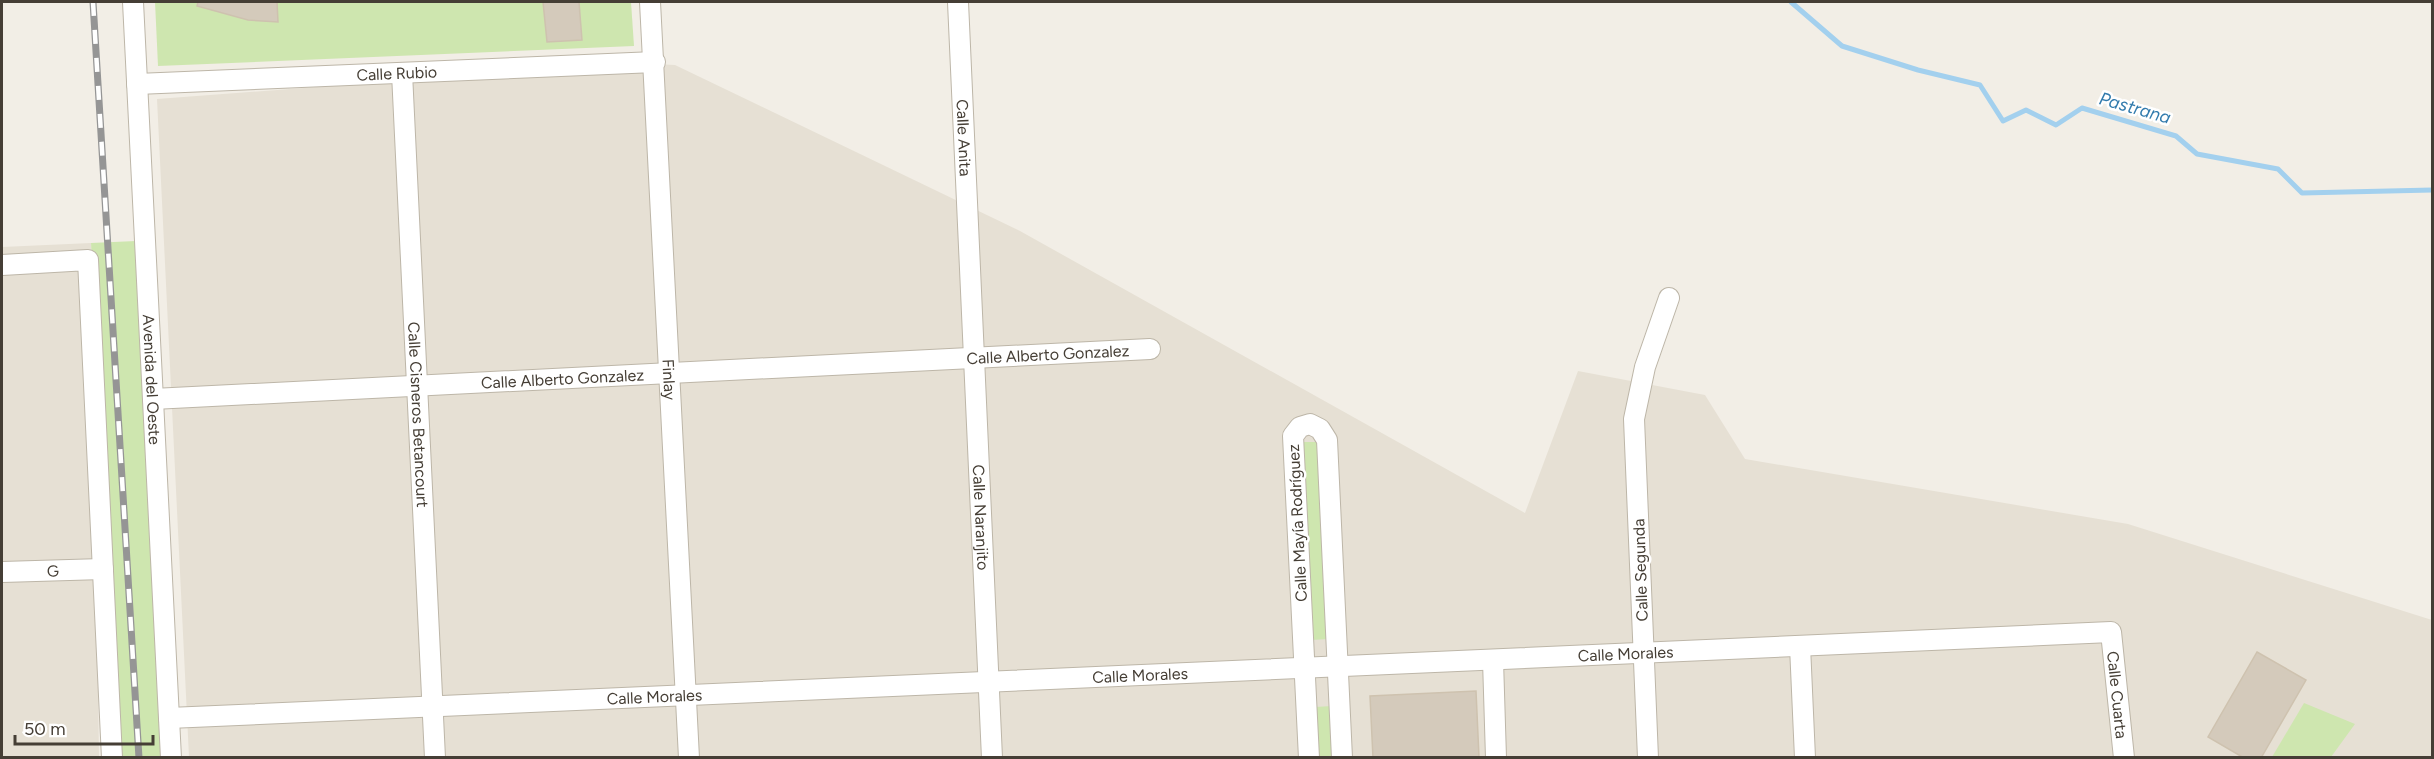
<svg xmlns="http://www.w3.org/2000/svg" width="2434" height="759" viewBox="0 0 2434 759" font-family="Figtree,sans-serif">
	<style>
		.residential { fill: #e6e0d4 }
		.green { fill: #cee6af }
		.lines { fill: none; stroke-linecap: round; stroke-linejoin: round }
		.stream { stroke: #a3d0ee; stroke-width: 5 }
		.building { fill: #d4cabb; stroke: #cec2af; stroke-width: 1.5 }
		.minor-casing { stroke: #bdb6a8; stroke-width: 22 }
		.minor { stroke: #fff; stroke-width: 20 }
		.rail-casing { stroke: #959595; stroke-width: 7 }
		.rail { stroke: #fff; stroke-width: 4.5; stroke-dasharray: 14; stroke-linecap: butt }
		.labels { text-anchor: middle; stroke-width: 5; stroke-linejoin: round; paint-order: stroke }
		.street-label { font-size: 16px; fill: #453e35; stroke: #fff }
		.water-label { font-size: 18px; font-style: italic; fill: #327bad; stroke: #fff }
	</style>
	<rect width="100%" height="100%" fill="#f2eee6"/>
	<g class="residential">
		<path d="M637 63 675 65 1020 231 1525 513 1578 371 1705 395 1745 459 2128 524 2432 620V757H189L157 99Z"/>
		<path d="M91 243 99 757 2 758V247Z"/>
	</g>
	<g class="green">
		<path d="M155 2H631L634 46 158 66Z"/>
		<path d="M136 241 162 757H119L91 243Z"/>
		<path d="M1303 442H1320L1329 639 1311 640Z"/>
		<path d="M2304 703 2355 724 2331 757H2272Z"/>
		<path d="M1332 706 1335 757H1317L1315 707Z"/>
	</g>
	<g class="lines">
		<path class="stream" d="M1791 2 1842 46 1918 70 1980 85 2003 121 2026 110 2056 125 2082 108 2176 136 2197 154 2278 169 2302 193 2432 190"/>
	</g>
	<g class="building">
		<path d="M198 2H277L278 22 248 20 197 6Z"/>
		<path d="M543 2H579L582 40 547 42Z"/>
		<path d="M2257 652 2306 680 2261 758H2244L2208 737Z"/>
		<path d="M1476 691 1479 757 1373 758 1370 696Z"/>
	</g>
	<g class="lines">
		<defs>
			<g id="minor">
				<path id="s1" d="M133 2 171 758"/>
				<path id="s2" d="M650 2 689 758"/>
				<path id="s3" d="M958 2 992 758"/>
				<path id="s4" d="M402 73 435 758"/>
				<path id="s5" d="M137 84 655 62"/>
				<path d="M2 265 88 260 112 758"/>
				<path id="s6" d="M153 399 1150 349"/>
				<path id="s7" d="M2 572 103 569"/>
				<path d="M1800 646 1805 758"/>
				<path d="M1493 660 1496 758"/>
				<path id="s8" d="M169 718 2111 632 2124 758"/>
				<path d="M1309 758 1293 436 1300 427 1310 424 1320 429 1327 440 1342 758"/>
				<path d="M1648 758 1634 419 1645 367 1669 298"/>
			</g>
		</defs>
		<use href="#minor" class="minor-casing"/>
		<use href="#minor" class="minor"/>
		<defs>
			<path id="rail" d="M93 2 139 758"/>
		</defs>
		<use href="#rail" class="rail-casing"/>
		<use href="#rail" class="rail"/>
	</g>
	<g class="labels">
		<g class="street-label">
			<text dy="6" stroke="none"><textPath href="#s5" startOffset="260">Calle Rubio</textPath></text>
			<text dy="6" stroke="none"><textPath href="#s3" startOffset="136">Calle Anita</textPath></text>
			<text dy="6" stroke="none"><textPath href="#s6" startOffset="896">Calle Alberto Gonzalez</textPath></text>
			<text dy="6" stroke="none"><textPath href="#s6" startOffset="410">Calle Alberto Gonzalez</textPath></text>
			<text dy="6" stroke="none"><textPath href="#s2" startOffset="378">Finlay</textPath></text>
			<text dy="6" stroke="none"><textPath href="#s1" startOffset="378">Avenida del Oeste</textPath></text>
			<text dy="6" stroke="none"><textPath href="#s4" startOffset="342">Calle Cisneros Betancourt</textPath></text>
			<text dy="6" stroke="none"><textPath href="#s3" startOffset="516">Calle Naranjito</textPath></text>
			<text transform="translate(1297 523) rotate(-93)" y="6">Calle Mayía Rodríguez</text>
			<text transform="translate(1640 570) rotate(-92)" y="6">Calle Segunda</text>
			<text dy="6" stroke="none"><textPath href="#s7" startOffset="51">G</textPath></text>
			<text dy="6" stroke="none"><textPath href="#s8" startOffset="1458">Calle Morales</textPath></text>
			<text dy="6" stroke="none"><textPath href="#s8" startOffset="972">Calle Morales</textPath></text>
			<text dy="6" stroke="none"><textPath href="#s8" startOffset="2007">Calle Cuarta</textPath></text>
			<text dy="6" stroke="none"><textPath href="#s8" startOffset="486">Calle Morales</textPath></text>
		</g>
		<g class="water-label">
			<text transform="translate(2135 108) rotate(16)" y="6">Pastrana</text>
		</g>
	</g>
	<rect width="2434" height="759" fill="none" stroke="#453e35" stroke-width="6"/>
	<path d="M15 735v9h138v-9" fill="none" stroke="#453e35" stroke-width="3"/>
	<text x="24" y="735" font-size="18" fill="#453e35" stroke="#ffffff" stroke-width="4.5" paint-order="stroke">50 m</text>
</svg>
